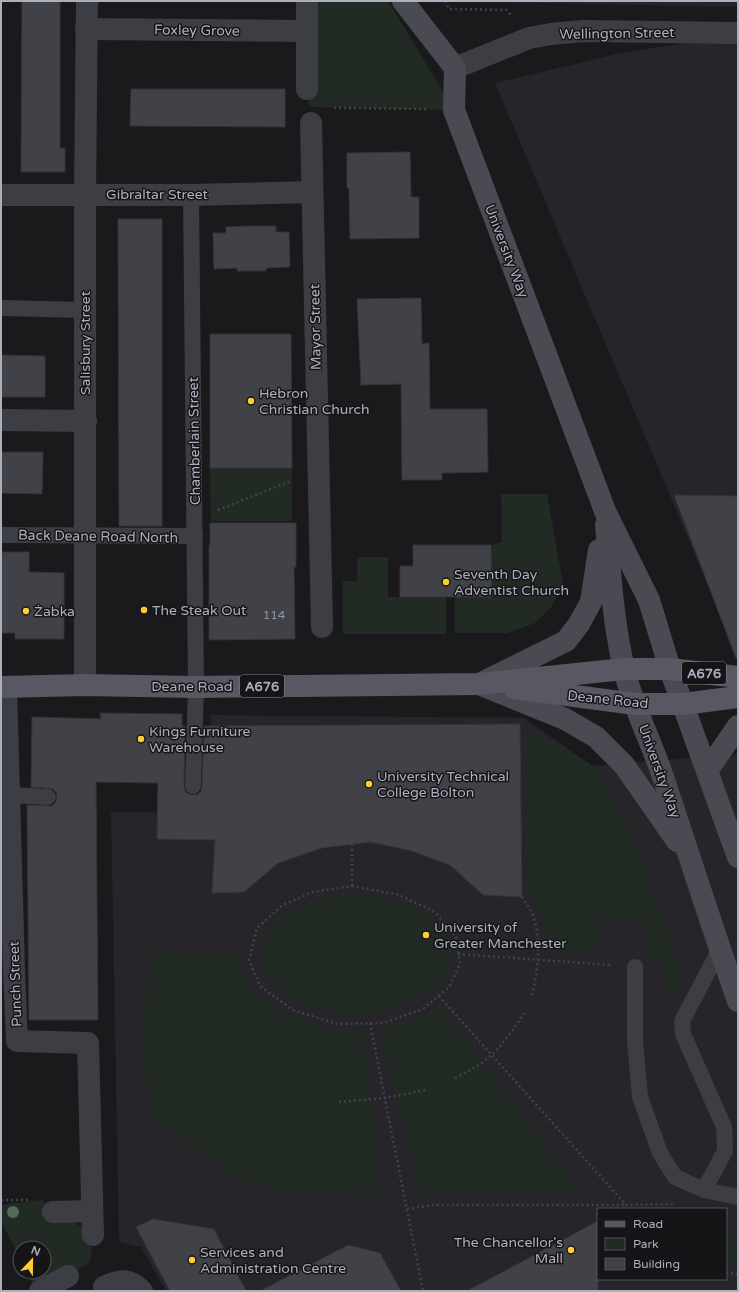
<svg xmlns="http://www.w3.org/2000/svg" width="739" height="1292" viewBox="0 0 739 1292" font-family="'Varela Round',sans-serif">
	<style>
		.built { fill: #26262a; fill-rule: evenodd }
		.green { fill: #212b24 }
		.building { fill: #414247; stroke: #343439 }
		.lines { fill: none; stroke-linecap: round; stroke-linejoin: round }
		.path { stroke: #414249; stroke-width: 2.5; stroke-dasharray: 2 3; stroke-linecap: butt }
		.lane { stroke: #3d3d44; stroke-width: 16 }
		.street { stroke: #3d3d44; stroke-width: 22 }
		.secondary { stroke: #494a52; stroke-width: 22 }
		.primary { stroke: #575861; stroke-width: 22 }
		.tree { fill: #536958 }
		.poi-dot { fill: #fdce32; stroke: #151518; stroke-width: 1.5 }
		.labels { text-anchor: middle; stroke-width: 3; stroke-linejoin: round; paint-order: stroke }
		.number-label { font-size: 12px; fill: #9194a0 }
		.shield { fill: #151518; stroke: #7f818c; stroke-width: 1 }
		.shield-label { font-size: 13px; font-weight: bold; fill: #acafbd }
		.street-label { font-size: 14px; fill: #acafbd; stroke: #151518 }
		.poi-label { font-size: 14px; fill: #acafbd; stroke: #151518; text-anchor: start }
	</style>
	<rect width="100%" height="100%" fill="#1a1a1d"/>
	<g class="built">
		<path d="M453 1H738V7Z"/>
		<path d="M738 35V656L495 83 621 53Z"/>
		<path d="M211 715 524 718 583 760 593 766 738 754V1291H166L141 1247 119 1242 111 812 212 813ZM598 1209H726V1279H598Z"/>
	</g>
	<g class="green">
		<path d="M302 1H388L454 110 309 107Z"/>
		<path d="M210 468H292V521H211Z"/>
		<path d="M501 494H547L563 584 552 606 535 623 507 633H455V597H492L491 545 502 542Z"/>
		<path d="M357 557H388V597H446V634H343V581H357Z"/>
		<path d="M528 733 560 744 593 766 612 796 629 827 683 976 670 1001 664 959 648 960V923L596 922 597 952 546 950 544 928 541 913 528 889Z"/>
		<path d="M352 894 383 898 421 912 438 925 450 945 453 964 434 987 410 1002 380 1012 342 1013 308 1006 279 988 264 970 260 950C263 944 266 936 270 931 292 903 319 899 352 894Z"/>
		<path d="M150 954 239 956 240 970 255 992 282 1013 317 1027 362 1031 382 1197 330 1195 268 1187 237 1177 152 1117 141 1043Z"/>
		<path d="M439 1005 582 1194 422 1196 378 1030 420 1018Z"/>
		<path d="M42 1200 93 1235 90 1262 40 1291H37L27 1272H44V1248H20V1258L1 1221V1205Z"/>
		<path d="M726 1230 738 1242V1259L730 1262 726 1261Z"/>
	</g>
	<g class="building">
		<path d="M22 1H60V148H65V172H21Z"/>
		<path d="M131 89H285V127L130 126Z"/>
		<path d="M410 152 411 197H419V238L350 239 349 188H347V153Z"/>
		<path d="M118 219H162V526H119Z"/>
		<path d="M251 226H276V232H289L290 267 266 268V271H237V268L214 269 213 233H226V227Z"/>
		<path d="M421 298 422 344 429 343 430 409H487L488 472 442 473V480H402L401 384 361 385 357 299Z"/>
		<path d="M210 334H291L292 468H210Z"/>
		<path d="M1 355 45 356V397H1Z"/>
		<path d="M1 452H43L42 494 1 493Z"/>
		<path d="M674 495 738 496V658H736Z"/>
		<path d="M210 523H296V567H294L295 639 209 640V545H210Z"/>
		<path d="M413 545H491L492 597H400V566H413Z"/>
		<path d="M1 552H29V572L64 573V639H15V633H1Z"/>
		<path d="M100 713 182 714V726H185L184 786 185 791 188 794 193 795 198 794 201 791 202 786 204 726 520 724 522 897 483 895 450 865 412 851 370 842 322 848 278 863 244 892 212 893 215 840 157 839 158 783 96 782 98 1020H29L27 805 52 806 56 802 57 797 56 792 53 789 31 787 32 717 101 719Z"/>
		<path d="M153 1219 214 1229 246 1291H170L136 1227Z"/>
		<path d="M598 1221V1291H467Z"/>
		<path d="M348 1245 380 1253 401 1291H260Z"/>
	</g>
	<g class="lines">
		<g class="path">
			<path d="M445 1 449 9 506 10 511 15"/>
			<path d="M334 108 427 109"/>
			<path d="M218 510 291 481"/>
			<path d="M352 844V886"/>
			<path d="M352 886 399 895 435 912 456 937 460 964 449 987 423 1009 383 1023 337 1024 293 1010 260 986 249 960 257 928 283 905 313 892Z"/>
			<path d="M522 897C525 902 529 907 532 913 542 937 538 971 532 996"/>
			<path d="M458 954 612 965"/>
			<path d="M439 996 626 1205 673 1204"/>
			<path d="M370 1023 423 1291"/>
			<path d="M455 1078C464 1073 473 1069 482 1063 500 1049 512 1032 524 1013"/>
			<path d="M339 1102 384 1098 427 1090"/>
			<path d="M1 1200H28"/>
			<path d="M407 1209 433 1205H625"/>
			<path d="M726 1272 738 1275"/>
		</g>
		<g class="lane">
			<path d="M191 195 196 687 193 786"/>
			<path d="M1 308 85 310"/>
			<path d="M1 535 195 536"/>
			<path d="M9 795 48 797"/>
			<path d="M635 967V1042L640 1097 660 1153 675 1177 704 1190 738 1197"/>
			<path d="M704 1190 725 1151 724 1127 683 1034 682 1021 720 949"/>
		</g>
		<g class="street">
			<path d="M307 1V89"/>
			<path d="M86 29 307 31"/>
			<path d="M455 68 529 38 551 34 583 31 738 33"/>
			<path d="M311 123 322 627"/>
			<path d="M1 195H191L312 192"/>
			<path d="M1 420 86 421"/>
			<path d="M85 685V195L87 1"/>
			<path d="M6 687 14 971 17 1041 88 1043 93 1235"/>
			<path d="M53 1212 91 1211"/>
			<path d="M104 1287C119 1280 129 1277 142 1291"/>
			<path d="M40 1291 68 1276"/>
		</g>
		<g class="secondary">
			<path d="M403 1 455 68 454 110 605 511 649 600 670 669 738 857"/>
			<path d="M606 524C610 573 613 621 624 669 632 704 649 737 661 771 687 848 711 925 738 1001"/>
			<path d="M479 684 565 719 596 737 624 765 677 841"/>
			<path d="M479 684 566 641 579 624 591 602 599 550"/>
			<path d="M707 771 738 726"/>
		</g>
		<g class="primary">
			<path d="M1 687 85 685 196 687 479 684 624 669H670L738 677"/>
			<path d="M514 688 635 704H683L738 697"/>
		</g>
	</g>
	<circle class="tree" cx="13" cy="1212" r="6"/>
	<g class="poi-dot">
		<circle cx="251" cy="401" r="4"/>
		<circle cx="446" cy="582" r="4"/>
		<circle cx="144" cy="610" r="4"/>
		<circle cx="26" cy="611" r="4"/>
		<circle cx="141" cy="739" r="4"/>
		<circle cx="369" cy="784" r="4"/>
		<circle cx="426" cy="935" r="4"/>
		<circle cx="571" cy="1250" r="4"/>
		<circle cx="192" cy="1260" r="4"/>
	</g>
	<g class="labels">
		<g class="number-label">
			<text x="274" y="619">114</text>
		</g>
		<g class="shield">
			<rect x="682" y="662" width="44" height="22" rx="3"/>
			<rect x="240" y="675" width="44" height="22" rx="3"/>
		</g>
		<g class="shield-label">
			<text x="704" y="678">A676</text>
			<text x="262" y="691">A676</text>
		</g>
		<g class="street-label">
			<text transform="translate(197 30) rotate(1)" y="5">Foxley Grove</text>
			<text transform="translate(617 33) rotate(-1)" y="5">Wellington Street</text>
			<text x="157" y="199">Gibraltar Street</text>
			<text transform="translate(507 251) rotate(69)" y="5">University Way</text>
			<text transform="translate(315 327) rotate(-91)" y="5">Mayor Street</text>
			<text transform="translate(85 343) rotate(-90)" y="5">Salisbury Street</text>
			<text transform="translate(194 441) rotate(-91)" y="5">Chamberlain Street</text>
			<text transform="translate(98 536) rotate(1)" y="5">Back Deane Road North</text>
			<text x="192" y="691">Deane Road</text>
			<text transform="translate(608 699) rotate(6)" y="5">Deane Road</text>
			<text transform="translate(660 771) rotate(70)" y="5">University Way</text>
			<text transform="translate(15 984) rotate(-92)" y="5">Punch Street</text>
		</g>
		<g class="poi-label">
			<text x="259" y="398">Hebron<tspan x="259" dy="16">Christian Church</tspan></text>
			<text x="454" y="579">Seventh Day<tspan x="454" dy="16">Adventist Church</tspan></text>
			<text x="152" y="615">The Steak Out</text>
			<text x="34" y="616">Żabka</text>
			<text x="149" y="736">Kings Furniture<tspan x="149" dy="16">Warehouse</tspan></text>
			<text x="377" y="781">University Technical<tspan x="377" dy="16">College Bolton</tspan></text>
			<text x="434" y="932">University of<tspan x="434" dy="16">Greater Manchester</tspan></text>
			<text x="563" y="1247" text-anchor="end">The Chancellor's<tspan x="563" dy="16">Mall</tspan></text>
			<text x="200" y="1257">Services and<tspan x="200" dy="16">Administration Centre</tspan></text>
		</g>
	</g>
	<rect width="739" height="1292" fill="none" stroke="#acafbd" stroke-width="4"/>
	<rect x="597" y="1208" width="130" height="72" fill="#151518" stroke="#51535a"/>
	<rect x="605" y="1221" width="20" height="6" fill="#575861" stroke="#51535a"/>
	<text x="633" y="1228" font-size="12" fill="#acafbd">Road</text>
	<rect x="605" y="1238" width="20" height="12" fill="#212b24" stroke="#51535a"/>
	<text x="633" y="1248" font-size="12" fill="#acafbd">Park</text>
	<rect x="605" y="1258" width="20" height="12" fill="#414247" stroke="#51535a"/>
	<text x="633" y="1268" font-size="12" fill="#acafbd">Building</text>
	<g transform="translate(32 1260) rotate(22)"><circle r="19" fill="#151518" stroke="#51535a"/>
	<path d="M0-3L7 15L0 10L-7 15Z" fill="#fdce32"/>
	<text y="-6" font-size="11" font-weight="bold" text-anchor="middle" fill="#acafbd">N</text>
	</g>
</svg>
